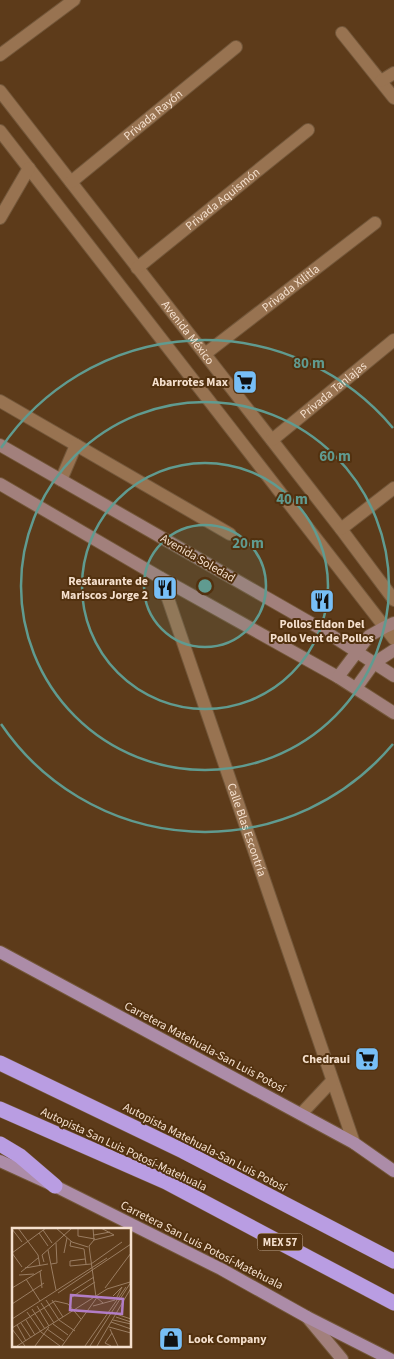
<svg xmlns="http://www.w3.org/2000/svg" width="394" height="1359" viewBox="0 0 394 1359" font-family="'Source Sans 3',sans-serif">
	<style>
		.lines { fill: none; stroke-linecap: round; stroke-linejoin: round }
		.street-casing { stroke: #73573a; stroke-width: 14 }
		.secondary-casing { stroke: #73573a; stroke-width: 14 }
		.primary-casing { stroke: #73573a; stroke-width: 14 }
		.highway-casing { stroke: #73573a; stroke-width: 16 }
		.street { stroke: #987351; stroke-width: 12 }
		.secondary { stroke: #a2807c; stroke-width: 12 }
		.primary { stroke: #ac8ca8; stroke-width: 12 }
		.highway { stroke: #b99de2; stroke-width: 15 }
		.ring { fill: none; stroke: #609b90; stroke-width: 2.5 }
		.labels { text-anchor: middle; stroke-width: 4; stroke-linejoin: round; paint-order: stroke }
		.shield { fill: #52310f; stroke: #c4ac95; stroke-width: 1 }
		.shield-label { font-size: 11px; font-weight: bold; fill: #f5e0ce }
		.street-label { font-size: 12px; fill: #f5e0ce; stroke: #52310f }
		.poi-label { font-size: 12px; font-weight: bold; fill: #f5e0ce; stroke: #52310f; text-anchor: end }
		.inset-road { fill: none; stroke: #9a7d62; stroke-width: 1 }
		.view { fill: #b27dc6; fill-opacity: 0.15; stroke: #b27dc6; stroke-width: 2.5 }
		.inset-edge { fill: none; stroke: #f5e0ce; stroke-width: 2.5 }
		.centre { fill: #609b90; stroke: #52310f; stroke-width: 2.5 }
		.ring-label { font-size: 15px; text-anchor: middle; font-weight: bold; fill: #609b90; stroke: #52310f; stroke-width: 4; stroke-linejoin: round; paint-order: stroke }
	</style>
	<rect width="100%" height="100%" fill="#5d3b1a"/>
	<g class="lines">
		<defs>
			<g id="street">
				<path d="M342 33 394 98"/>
				<path d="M0 55 74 0"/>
				<path d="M381 81 394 73"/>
				<path id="s1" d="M0 91 341 529 394 600"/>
				<path d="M0 131 394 639"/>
				<path id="s2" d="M71 182 236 47"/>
				<path d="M0 218 29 168"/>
				<path id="s3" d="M137 268 308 130"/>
				<path id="s4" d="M205 354 375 223"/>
				<path d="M0 401 230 534"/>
				<path id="s5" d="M272 440 394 340"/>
				<path d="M61 480 76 445"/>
				<path d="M341 529 394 488"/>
				<path id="s6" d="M161 578 354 1143"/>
				<path d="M301 1114 332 1081"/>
			</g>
			<g id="secondary">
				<path d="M0 445 323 630 394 676"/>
				<path d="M0 484 161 578 338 677 394 713"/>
				<path d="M338 677 369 636 385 627 394 623"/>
				<path d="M356 688 374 663 394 650"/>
				<path d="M307 1317 342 1359"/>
			</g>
			<g id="primary">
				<path d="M0 952 354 1143 394 1171"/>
				<path d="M0 1161 55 1186 221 1269 307 1317 390 1359"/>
			</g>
			<g id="highway">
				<path d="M0 1063 183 1151 394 1261"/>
				<path d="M0 1109 166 1182 394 1303"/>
				<path d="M0 1144 20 1156 55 1186"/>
			</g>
		</defs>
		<use href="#street" class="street-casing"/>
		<use href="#secondary" class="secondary-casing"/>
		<use href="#primary" class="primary-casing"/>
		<use href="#highway" class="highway-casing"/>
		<use href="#street" class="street"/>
		<use href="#secondary" class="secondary"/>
		<use href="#primary" class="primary"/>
		<use href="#highway" class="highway"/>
	</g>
	<circle cx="205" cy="586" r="61" fill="#609b90" fill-opacity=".12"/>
	<g class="ring">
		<circle cx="205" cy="586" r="61"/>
		<circle cx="205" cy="586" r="123"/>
		<circle cx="205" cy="586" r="184"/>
		<path d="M393 744A246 246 0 0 1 1 724M1 448A246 246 0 0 1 393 428"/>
	</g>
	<defs>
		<symbol id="supermarket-square" viewBox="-11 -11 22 22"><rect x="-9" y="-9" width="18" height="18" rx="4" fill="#77bff7" stroke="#52310f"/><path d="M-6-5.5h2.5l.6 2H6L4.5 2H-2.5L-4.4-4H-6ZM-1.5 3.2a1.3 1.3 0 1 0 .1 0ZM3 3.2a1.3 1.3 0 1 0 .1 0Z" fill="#111"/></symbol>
		<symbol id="restaurant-square" viewBox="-11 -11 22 22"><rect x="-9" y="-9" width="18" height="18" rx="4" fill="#77bff7" stroke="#52310f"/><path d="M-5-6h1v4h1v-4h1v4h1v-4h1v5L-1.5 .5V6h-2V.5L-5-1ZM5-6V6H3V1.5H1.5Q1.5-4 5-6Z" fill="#111"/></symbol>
		<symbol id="shop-square" viewBox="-11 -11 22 22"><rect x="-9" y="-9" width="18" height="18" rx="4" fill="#77bff7" stroke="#52310f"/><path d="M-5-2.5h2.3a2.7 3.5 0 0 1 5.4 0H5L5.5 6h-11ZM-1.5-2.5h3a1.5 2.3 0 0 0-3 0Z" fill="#111"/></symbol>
	</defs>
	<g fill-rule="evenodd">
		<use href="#supermarket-square" x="231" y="368" width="28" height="28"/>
		<use href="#restaurant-square" x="151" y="574" width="28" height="28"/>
		<use href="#restaurant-square" x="308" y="587" width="28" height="28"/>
		<use href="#supermarket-square" x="353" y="1045" width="28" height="28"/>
		<use href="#shop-square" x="157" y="1325" width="28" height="28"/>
	</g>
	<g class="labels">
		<rect class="shield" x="257.5" y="1233.5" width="45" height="17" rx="4"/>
		<g class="shield-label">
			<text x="280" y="1246">MEX 57</text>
		</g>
		<g class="street-label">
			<text dy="4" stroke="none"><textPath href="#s2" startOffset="106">Privada Rayón</textPath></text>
			<text dy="4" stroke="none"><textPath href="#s3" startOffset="110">Privada Aquismón</textPath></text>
			<text dy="4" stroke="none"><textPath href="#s4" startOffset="108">Privada Xilitla</textPath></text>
			<text dy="4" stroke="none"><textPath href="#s1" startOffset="306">Avenida México</textPath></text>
			<text dy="4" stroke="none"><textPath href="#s5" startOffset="79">Privada Tanlajas</textPath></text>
			<text transform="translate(198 558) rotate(30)" y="4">Avenida Soledad</text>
			<text dy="4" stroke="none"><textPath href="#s6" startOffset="266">Calle Blas Escontría</textPath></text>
			<text transform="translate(205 1047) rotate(28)" y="4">Carretera Matehuala-San Luis Potosí</text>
			<text transform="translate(205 1147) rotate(27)" y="4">Autopista Matehuala-San Luis Potosí</text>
			<text transform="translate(124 1149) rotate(25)" y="4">Autopista San Luis Potosí-Matehuala</text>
			<text transform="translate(202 1245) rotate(27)" y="4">Carretera San Luis Potosí-Matehuala</text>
		</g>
		<g class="poi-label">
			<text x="228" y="386">Abarrotes Max</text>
			<text x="148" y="585">Restaurante de<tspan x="148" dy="14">Mariscos Jorge 2</tspan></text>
			<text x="322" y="628" text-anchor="middle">Pollos Eldon Del<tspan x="322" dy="14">Pollo Vent de Pollos</tspan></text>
			<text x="350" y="1063">Chedraui</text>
			<text x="188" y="1343" text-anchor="start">Look Company</text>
		</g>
	</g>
	<g transform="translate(12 1228)">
		<rect width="119" height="119" fill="#5d3b1a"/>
		<path class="inset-road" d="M6 0 26 27 28 38M44 0 60 14 76 19M61 0H78M66 0V8L83 11M0 1 10 14M31 2 40 15M27 5 36 18M82 7 98 4M82 12 102 7 89 0M59 13 58 18 72 21 74 36M77 18 84 69 91 75M77 18 82 12 81 0M36 22 44 62M0 25 34 0M0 25 10 39M52 25 55 10M73 31 58 33V38L79 36 110 14M32 34 30 27 60 0M39 36 45 35 44 15M13 40 36 36M28 43 30 60M9 44 26 30M7 47 22 46M14 51 28 73M0 60 30 42M93 60 119 25M60 63 82 49M46 65 119 16M101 68 110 59 104 71M60 69 83 54M34 72 47 92 63 103M40 72 51 89M29 75 42 95M0 76 32 55M25 78 37 98M81 78 103 72M20 81 33 101M15 84 29 104 48 118M104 86 119 91M104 89 119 94M0 91 95 30M14 92 23 107M101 92 119 96M99 94 119 101M9 95 19 110M41 96 56 107M5 97 14 113M97 99 119 105M0 100 43 73 56 76 69 91M0 101 13 118M35 101 52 113M98 101 106 118M5 118 95 61 118 54M23 118 37 99M50 118 86 68M73 118 114 59M78 118 119 54M85 118 119 60M99 118 93 115 100 105"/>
		<path class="view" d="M59 67 111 71 110 86 58 82Z"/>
		<rect width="119" height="119" class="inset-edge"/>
	</g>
	<circle cx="205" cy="586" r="8" class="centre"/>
	<g class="ring-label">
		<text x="309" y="368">80 m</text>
		<text x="335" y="461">60 m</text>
		<text x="292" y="504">40 m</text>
		<text x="248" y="548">20 m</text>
	</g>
</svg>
